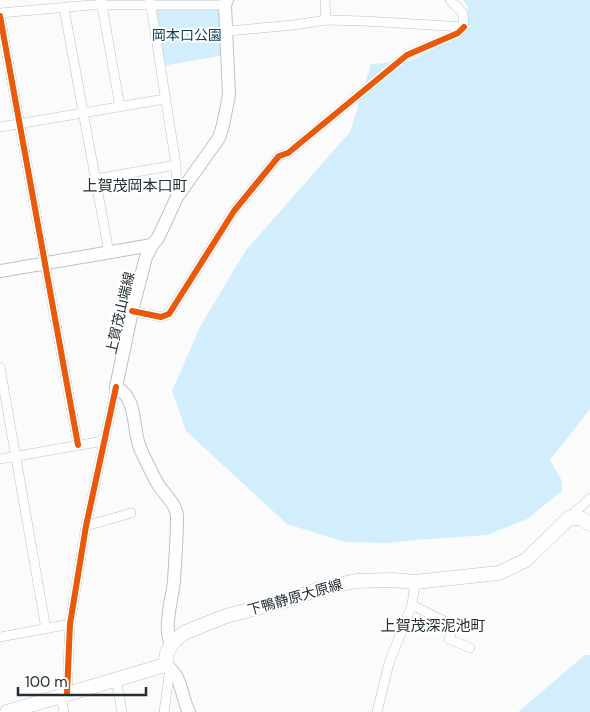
<svg xmlns="http://www.w3.org/2000/svg" width="590" height="712" viewBox="0 0 590 712" font-family="'DM Sans','Noto Sans JP',sans-serif">
	<style>
		.green { fill: #d2eefc }
		.lines { fill: none; stroke-linecap: round; stroke-linejoin: round }
		.street-casing { stroke: #bdc2c5; stroke-width: 10 }
		.secondary-casing { stroke: #bdc2c5; stroke-width: 14 }
		.primary-casing { stroke: #bdc2c5; stroke-width: 15 }
		.street { stroke: #fefefe; stroke-width: 9 }
		.secondary { stroke: #fefefe; stroke-width: 12 }
		.primary { stroke: #fefefe; stroke-width: 14 }
		.cycleway-casing { stroke: #fff; stroke-width: 9 }
		.cycleway { stroke: #e8590c; stroke-width: 6 }
		.labels { text-anchor: middle; stroke-width: 4; stroke-linejoin: round; paint-order: stroke }
		.park-label { font-size: 14px; fill: #0a3e52; stroke: #fff }
		.street-label { font-size: 14px; fill: #232f34; stroke: #fff }
		.neighbourhood-label { font-size: 15px; fill: #232f34; stroke: #fff }
	</style>
	<rect width="100%" height="100%" fill="#fbfbfb"/>
	<g class="green">
		<path d="M463 0H590V409L550 460 562 481V491L527 519 487 535 415 540 387 543 345 542 287 524 186 431 172 391 201 325 246 250 350 132 371 64 410 61 467 32 468 7Z"/>
		<path d="M157 10H224L225 55 162 66 154 15Z"/>
		<path d="M585 655H590V712H518Z"/>
	</g>
	<g class="lines">
		<defs>
			<g id="street">
				<path d="M101 0 120 107"/>
				<path d="M150 0 176 165 177 197"/>
				<path d="M325 0 326 20"/>
				<path d="M64 8 109 253"/>
				<path d="M0 13 91 5H225"/>
				<path d="M0 16 78 445"/>
				<path d="M228 31 294 25 326 20 364 21 464 27 463 13 450 0"/>
				<path d="M0 127 165 99"/>
				<path d="M95 179 176 165"/>
				<path d="M132 311 161 317 169 314 234 211 279 156 288 153 407 55 458 33 464 27"/>
				<path d="M0 367 46 629"/>
				<path d="M0 459 103 441"/>
				<path d="M570 517 590 498"/>
				<path d="M86 526 131 513"/>
				<path d="M412 605 454 626 449 639 470 648"/>
				<path d="M0 637 70 624"/>
				<path d="M116 679 122 712"/>
				<path d="M67 693 70 624 86 526 116 387"/>
				<path d="M61 696 64 712"/>
				<path d="M164 712 170 668"/>
				<path d="M377 712 389 663 412 605 415 582"/>
			</g>
			<g id="secondary">
				<path d="M0 271 152 245"/>
				<path d="M171 645C163 625 172 601 174 581 175 562 177 538 177 519 178 506 166 496 159 486 152 474 146 461 140 448 132 428 138 398 116 387L132 311 146 257 152 245 158 238 177 197 219 138 223 125 229 95 225 5 227 0"/>
				<path d="M165 665C183 675 180 695 189 712"/>
			</g>
			<path id="primary" d="M7 712 165 665 167 653 171 645 176 639 186 632 226 616 288 600 319 589 356 581 392 580 415 582 499 573 526 560 570 517 582 519 590 524"/>
		</defs>
		<use href="#street" class="street-casing"/>
		<use href="#secondary" class="secondary-casing"/>
		<use href="#primary" class="primary-casing"/>
		<use href="#street" class="street"/>
		<use href="#secondary" class="secondary"/>
		<use href="#primary" class="primary"/>
		<defs>
			<g id="cycleway">
				<path d="M0 16 78 445"/>
				<path d="M132 311 161 317 169 314 234 211 279 156 288 153 407 55 458 33 464 27"/>
				<path d="M67 693 70 624 86 526 116 387"/>
			</g>
		</defs>
		<use href="#cycleway" class="cycleway-casing"/>
		<use href="#cycleway" class="cycleway"/>
	</g>
	<g class="labels">
		<g class="park-label">
			<text x="187" y="40">岡本口公園</text>
		</g>
		<g class="street-label">
			<text transform="translate(120 313) rotate(-77)" y="5">上賀茂山端線</text>
			<text transform="translate(295 597) rotate(-16)" y="5">下鴨静原大原線</text>
		</g>
		<g class="neighbourhood-label">
			<text x="135" y="191">上賀茂岡本口町</text>
			<text x="433" y="631">上賀茂深泥池町</text>
		</g>
	</g>
	<path d="M18 687v8h128v-8" fill="none" stroke="#232f34" stroke-width="2.5"/>
	<text x="25" y="687" font-size="15" fill="#232f34" stroke="#ffffff" stroke-width="4" paint-order="stroke">100 m</text>
</svg>
